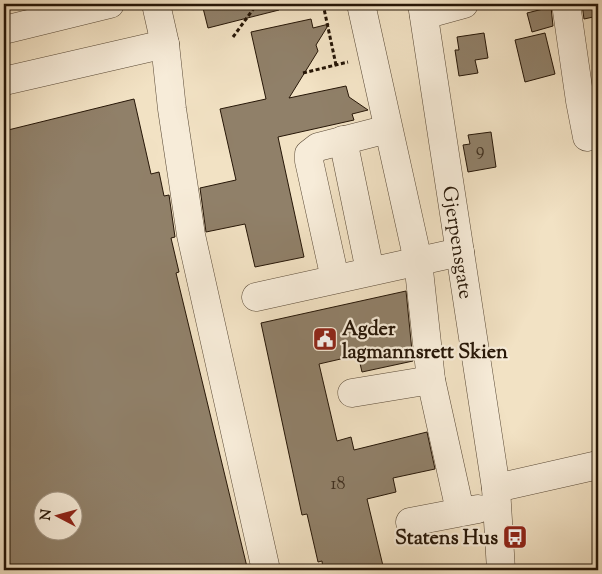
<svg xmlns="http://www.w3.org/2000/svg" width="602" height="574" viewBox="0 0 602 574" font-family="'Sorts Mill Goudy',serif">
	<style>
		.building { fill: #908069; stroke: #261607; fill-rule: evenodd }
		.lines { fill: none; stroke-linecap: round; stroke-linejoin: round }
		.minor-casing { stroke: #594936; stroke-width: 29 }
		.path { stroke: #261607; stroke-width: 3; stroke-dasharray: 4 2.5; stroke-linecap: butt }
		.minor { stroke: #f7ecd9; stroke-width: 28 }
		.labels { text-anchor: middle; stroke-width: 4.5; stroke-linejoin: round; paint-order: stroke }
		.number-label { font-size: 18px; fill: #403020 }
		.street-label { font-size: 20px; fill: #261607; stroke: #f7ecd9 }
		.poi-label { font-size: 20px; font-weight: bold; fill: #261607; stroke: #f7ecd9; text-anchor: start }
	</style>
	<rect width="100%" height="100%" fill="#f2e2c4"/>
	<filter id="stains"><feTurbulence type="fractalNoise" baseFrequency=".004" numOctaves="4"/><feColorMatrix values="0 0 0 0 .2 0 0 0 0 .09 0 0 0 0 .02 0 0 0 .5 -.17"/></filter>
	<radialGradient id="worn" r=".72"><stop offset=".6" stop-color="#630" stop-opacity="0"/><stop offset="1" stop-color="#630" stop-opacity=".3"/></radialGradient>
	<g class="building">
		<path d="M202 4H278L279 10 208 28Z"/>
		<path d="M582 4H598V16L584 19Z"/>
		<path d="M551 7 553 26 532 32 527 13Z"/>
		<path d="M311 19 313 28 329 24 316 45 318 51 289 98 346 86 349 97 368 110 352 114 354 120 278 137 304 257 255 267 245 224 206 232 200 188 236 180 220 109 266 99 251 32Z"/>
		<path d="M484 33 488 58 475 60 478 73 459 76 455 50H459L457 37Z"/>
		<path d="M545 33 555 74 525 82 515 40Z"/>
		<path d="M134 99 151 174 159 172 164 196 169 195 175 237 171 238 179 272 176 273 247 567 232 570H4V131ZM42 502H72V532H42Z"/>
		<path d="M491 132 496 167 468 172 463 145 470 144 468 135Z"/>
		<path d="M406 291 413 361 362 372 358 355 319 364 337 441 351 437 354 450 427 432 435 469 393 478 396 492 367 499 384 570H323L322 561 318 562 307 514 302 515 261 323Z"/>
	</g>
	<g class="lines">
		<defs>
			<g id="minor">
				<path d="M156 4 165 44 172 109 191 235 266 570"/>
				<path d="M361 4 418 261 431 380 460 511"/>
				<path id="s1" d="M422 4 496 488 501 570"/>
				<path d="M566 4 580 101 587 137"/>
				<path d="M424 15 464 4"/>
				<path d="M4 30 110 4"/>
				<path d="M4 81 165 44"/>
				<path d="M343 140 370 271"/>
				<path d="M335 279 309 161V154L318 147 388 129"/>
				<path d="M256 297 460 252"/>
				<path d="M352 393 431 380"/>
				<path d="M496 488 598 465"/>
				<path d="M410 522 478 509"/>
			</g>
		</defs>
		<use href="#minor" class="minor-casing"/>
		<g class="path">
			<path d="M323 4 336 65"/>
			<path d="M233 37 257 4"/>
			<path d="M303 73 348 62"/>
		</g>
		<use href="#minor" class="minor"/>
	</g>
	<defs>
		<symbol id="civic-square" viewBox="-11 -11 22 22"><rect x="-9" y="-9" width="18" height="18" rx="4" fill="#8f2418" stroke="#f7ecd9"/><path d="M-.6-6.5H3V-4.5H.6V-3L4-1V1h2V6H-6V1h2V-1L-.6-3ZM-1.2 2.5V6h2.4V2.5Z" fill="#fff"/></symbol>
		<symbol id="bus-square" viewBox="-11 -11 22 22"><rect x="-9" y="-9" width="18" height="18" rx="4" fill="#8f2418" stroke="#f7ecd9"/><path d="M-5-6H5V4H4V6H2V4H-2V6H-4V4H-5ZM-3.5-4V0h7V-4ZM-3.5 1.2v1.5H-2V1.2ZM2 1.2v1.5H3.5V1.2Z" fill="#fff"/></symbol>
	</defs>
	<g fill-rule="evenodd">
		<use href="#civic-square" x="311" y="325" width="28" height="28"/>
		<use href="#bus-square" x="501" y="523" width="28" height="28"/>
	</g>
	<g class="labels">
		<g class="number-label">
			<text x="480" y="155">9</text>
			<text x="338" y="489">18</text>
		</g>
		<g class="street-label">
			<text dy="7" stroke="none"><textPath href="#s1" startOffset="241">Gjerpensgate</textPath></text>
		</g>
		<g class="poi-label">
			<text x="342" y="335">Agder<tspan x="342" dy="23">lagmannsrett Skien</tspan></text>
			<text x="498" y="544" text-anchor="end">Statens Hus</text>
		</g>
	</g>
	<rect width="602" height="574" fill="none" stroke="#f2e2c4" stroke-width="20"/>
	<rect x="5" y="5" width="592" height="564" fill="none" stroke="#261607" stroke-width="2.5"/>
	<rect x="10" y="10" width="582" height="554" fill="none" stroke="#261607"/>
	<g transform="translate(58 516) rotate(276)"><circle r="24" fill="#f7ecd9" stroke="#a39685"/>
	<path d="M0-4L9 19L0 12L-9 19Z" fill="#8f2418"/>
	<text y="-8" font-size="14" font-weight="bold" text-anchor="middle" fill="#261607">N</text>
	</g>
	<rect width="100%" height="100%" filter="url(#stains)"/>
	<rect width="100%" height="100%" fill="url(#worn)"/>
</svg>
